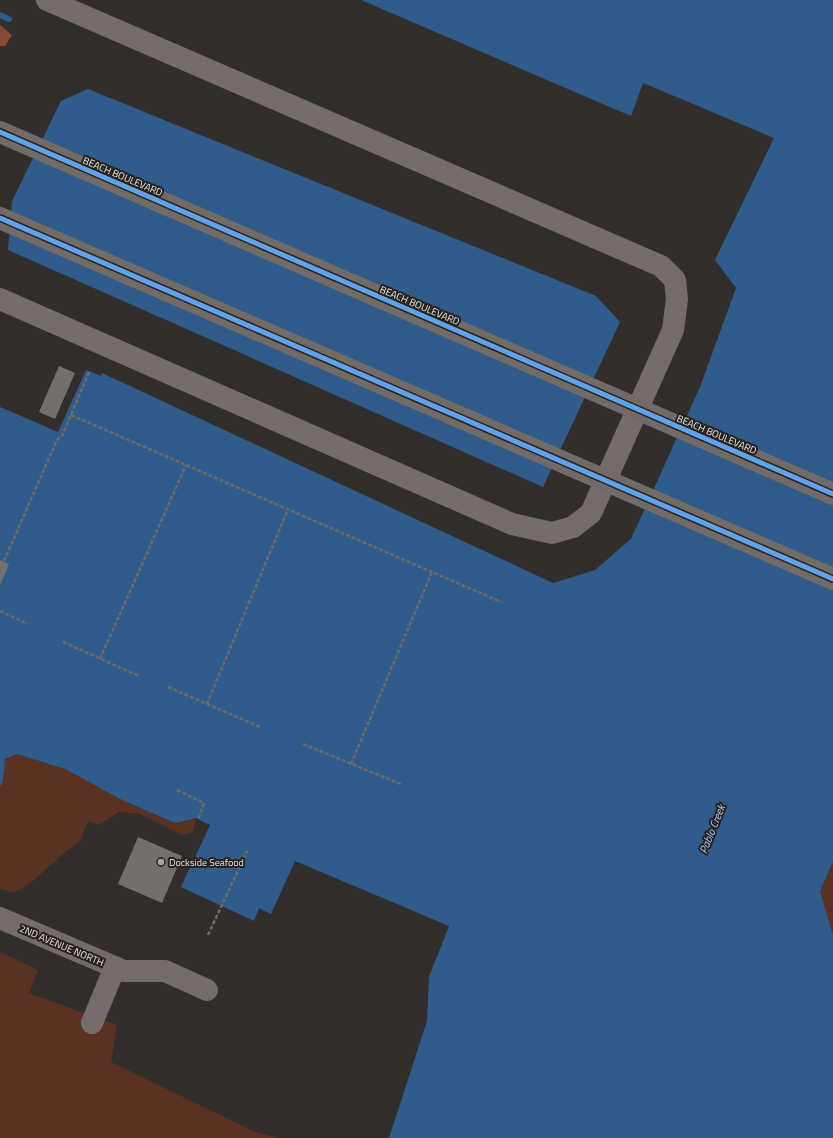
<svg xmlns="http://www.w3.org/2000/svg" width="833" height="1138" viewBox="0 0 833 1138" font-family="'Titillium Web',sans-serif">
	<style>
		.green { fill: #593223 }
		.forest { fill: #854b33 }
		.water { fill: #305c8b }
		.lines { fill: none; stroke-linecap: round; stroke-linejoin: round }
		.stream { stroke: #305c8b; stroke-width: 6 }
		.building { fill: #726f6d }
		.path { stroke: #6f6a66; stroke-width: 2.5; stroke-dasharray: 4 2; stroke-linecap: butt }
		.minor { stroke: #756b68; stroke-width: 22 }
		.highway { stroke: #726a66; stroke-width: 22 }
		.cycleway-casing { stroke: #292320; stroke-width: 8 }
		.cycleway { stroke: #60a3ed; stroke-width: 5 }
		.poi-dot { fill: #a9a5a3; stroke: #292320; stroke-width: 1.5 }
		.labels { text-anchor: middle; stroke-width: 4; stroke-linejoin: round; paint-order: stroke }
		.street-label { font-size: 10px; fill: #e9e5e3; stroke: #292320 }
		.poi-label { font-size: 10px; fill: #e9e5e3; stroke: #292320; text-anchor: start }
		.water-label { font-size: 11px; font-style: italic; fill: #a9d2ff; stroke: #292320 }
	</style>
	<rect width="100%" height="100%" fill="#322e2c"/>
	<g class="green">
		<path d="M17 754 65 769 124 801 174 823 196 818 193 832 182 835 140 814 119 812 99 825 88 821 80 841 63 854 34 880 14 893 0 889V787L3 781 5 759Z"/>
		<path d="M833 862V935L820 891Z"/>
		<path d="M0 952 38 970 29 993 117 1025 111 1062 255 1132 279 1138H0Z"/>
	</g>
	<path class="forest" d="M0 25 12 35 5 46H0Z"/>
	<g class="water">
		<path d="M361 0H833V862L820 891 833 935V1138H389L427 1021 429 977 449 926 295 861 271 914 259 908 254 921 181 887 210 825 196 818 175 823 124 801 65 769 17 754 5 759 3 781 0 787V407L58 432 86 370 101 376 102 373 553 583 595 570 631 539 700 387 736 288 715 260 774 138 643 83 631 116Z"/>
		<path d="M88 89 596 296 620 322 543 487 8 250 12 201 61 101Z"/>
	</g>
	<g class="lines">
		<path class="stream" d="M0 15 9 19"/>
	</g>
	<g class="building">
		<path d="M59 366 75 373 55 419 39 412Z"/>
		<path d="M0 560 9 564 0 586Z"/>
		<path d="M138 837 182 856 162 903 118 884Z"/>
	</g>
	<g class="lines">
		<g class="path">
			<path d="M71 415 501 602"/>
			<path d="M4 561 57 440 62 436 89 372"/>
			<path d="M0 611 28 624"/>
			<path d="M63 642 139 676"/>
			<path d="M100 659 186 465"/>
			<path d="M168 687 260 727"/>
			<path d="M207 704 288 509"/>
			<path d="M303 744 403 785"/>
			<path d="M351 764 432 572"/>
			<path d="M177 790 204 803 198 820"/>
			<path d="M208 935 247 851"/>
		</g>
		<g class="minor">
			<path d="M0 299 512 524 552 533 573 527 591 513 673 330 677 299 675 280 661 266 47 0"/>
			<path d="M0 918 124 971H165L207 990"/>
			<path d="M92 1023 115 967"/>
		</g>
		<g class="highway">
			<path d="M0 132 833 494"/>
			<path d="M0 218 833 579"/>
		</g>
		<defs>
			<g id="cycleway">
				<path d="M0 132 833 494"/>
				<path d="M0 218 833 579"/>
			</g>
		</defs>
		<use href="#cycleway" class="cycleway-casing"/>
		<use href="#cycleway" class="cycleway"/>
	</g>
	<circle class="poi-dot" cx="161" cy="862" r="4"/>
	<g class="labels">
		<g class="street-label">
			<text transform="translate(123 176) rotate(23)" y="4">BEACH BOULEVARD</text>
			<text transform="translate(420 305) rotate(23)" y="4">BEACH BOULEVARD</text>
			<text transform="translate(717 434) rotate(23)" y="4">BEACH BOULEVARD</text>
			<text transform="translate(62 945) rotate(23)" y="4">2ND AVENUE NORTH</text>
		</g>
		<g class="poi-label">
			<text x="169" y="866">Dockside Seafood</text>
		</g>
		<g class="water-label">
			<text transform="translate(712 829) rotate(-68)" y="4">Pablo Creek</text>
		</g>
	</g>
</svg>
